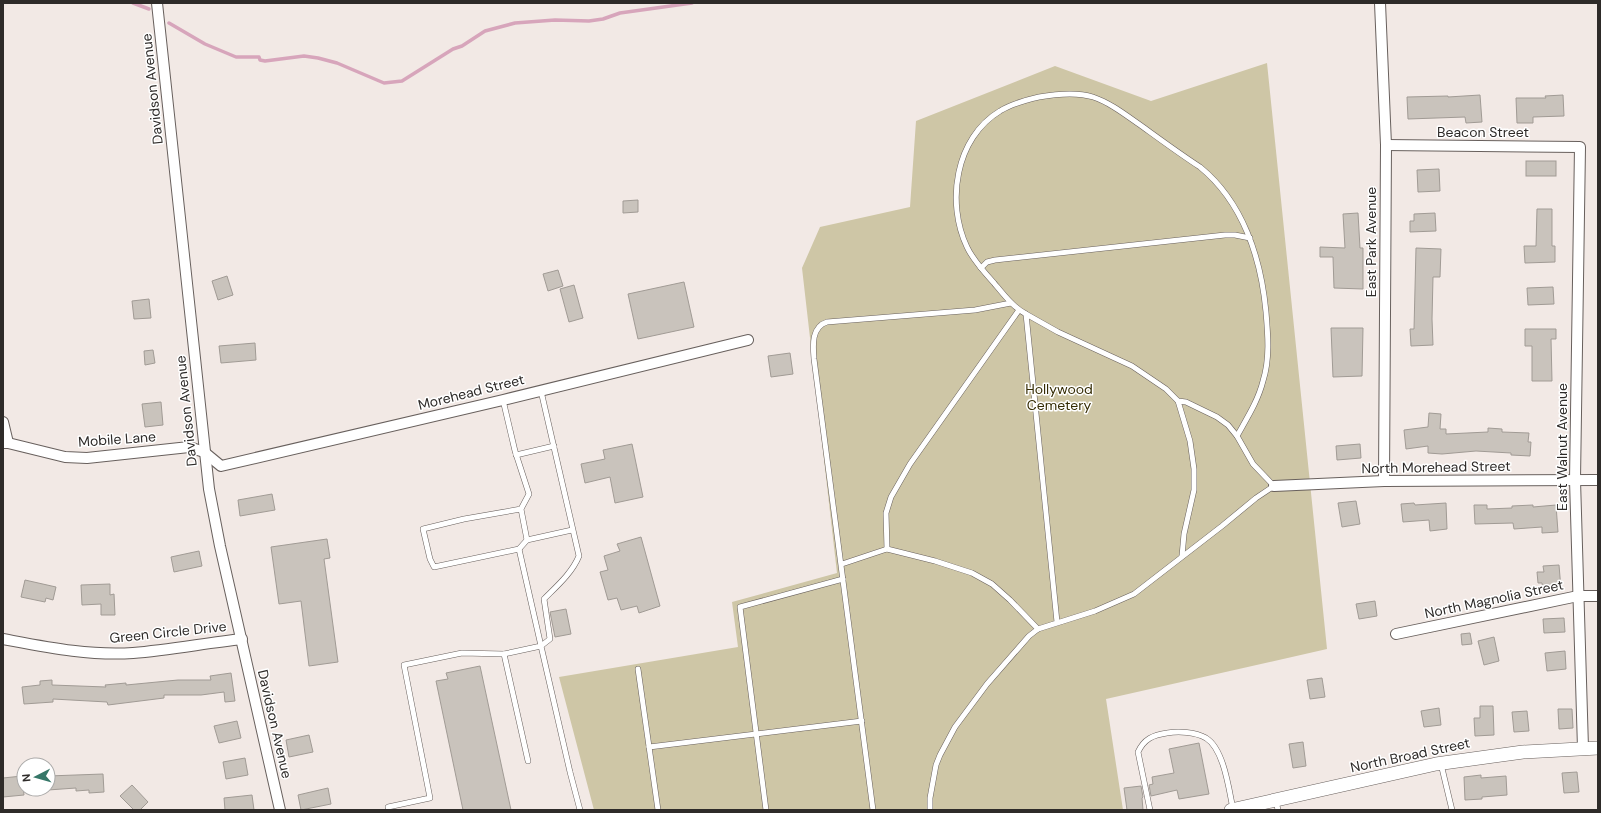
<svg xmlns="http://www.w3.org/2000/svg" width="1601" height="813" viewBox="0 0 1601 813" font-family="'DM Sans',sans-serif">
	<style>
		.green { fill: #cec6a6 }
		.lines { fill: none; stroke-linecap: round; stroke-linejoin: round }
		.stream { stroke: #d7a5bb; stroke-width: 3.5 }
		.building { fill: #c9c3bc; stroke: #a19b95 }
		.service-casing { stroke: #68605d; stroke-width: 6 }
		.minor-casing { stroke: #68605d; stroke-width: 12 }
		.tertiary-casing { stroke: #68605d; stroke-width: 14 }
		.service { stroke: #fff; stroke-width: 5 }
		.minor { stroke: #fff; stroke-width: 10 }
		.tertiary { stroke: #fff; stroke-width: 13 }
		.labels { text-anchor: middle; stroke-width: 3; stroke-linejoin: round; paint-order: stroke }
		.street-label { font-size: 14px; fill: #2e2b29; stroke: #fff }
		.park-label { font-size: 14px; fill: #342b03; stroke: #fff }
	</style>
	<rect width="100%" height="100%" fill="#f2e9e5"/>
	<path class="green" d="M1267 63 1327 649 1106 699 1123 810H594L559 677 738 647 732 602 837 573 802 268 820 227 910 207 916 121 1055 66 1151 101Z"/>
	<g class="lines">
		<g class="stream">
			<path d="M133 3 149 9"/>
			<path d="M169 23 205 44 236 57H259L260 60 265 61 304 56 318 58 337 63 384 83 402 81 453 49 462 46 485 31 515 23 555 20 589 21 603 19 620 13 692 3"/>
		</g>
	</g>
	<g class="building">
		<path d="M1480 95 1482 122 1466 123 1465 117 1408 119 1407 97 1448 96V97Z"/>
		<path d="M1563 95 1564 116 1533 117V123H1517L1516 98H1546L1545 96Z"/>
		<rect x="1526" y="161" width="30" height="15"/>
		<path d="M1439 169 1440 191 1418 192 1417 170Z"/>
		<path d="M638 200V212L623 213V201Z"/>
		<path d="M1537 209H1552V246H1555V262L1525 263 1524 246H1536Z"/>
		<path d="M1358 213 1360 248H1363V289L1334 288 1333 257H1320V247L1345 248 1343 214Z"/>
		<path d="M1435 213 1436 231 1410 232V221H1414V214Z"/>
		<path d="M1416 248 1441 249 1440 277H1433L1432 319 1433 345 1411 346 1410 329H1414Z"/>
		<path d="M558 270 563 286 548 291 543 274Z"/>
		<path d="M227 276 233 295 218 300 212 281Z"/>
		<path d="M684 282 694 327 638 339 628 294Z"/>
		<path d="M574 285 583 318 569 322 560 289Z"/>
		<path d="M1553 287 1554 304 1528 305 1527 288Z"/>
		<path d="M149 299 151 318 134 319 132 301Z"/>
		<path d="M1331 328H1363L1362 376 1333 377Z"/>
		<path d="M1525 329H1556V339H1551L1552 381H1532V346H1525Z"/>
		<path d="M255 343 256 360 221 363 219 346Z"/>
		<path d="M153 350 155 363 145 365 144 351Z"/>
		<path d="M790 353 793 374 771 377 768 356Z"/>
		<path d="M161 402 163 425 145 427 142 404Z"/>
		<path d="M1429 413 1441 414 1440 429H1446V434L1488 432V428L1502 429V432L1529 433 1528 442H1531L1530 456 1511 455V453L1476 451 1442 454 1428 453V446L1406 449 1404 430 1428 427Z"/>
		<path d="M632 444 643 497 615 503 610 477 585 483 581 464 605 459 603 450Z"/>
		<path d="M1360 444 1361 458 1337 460 1336 446Z"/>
		<path d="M272 494 275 510 240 516 238 500Z"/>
		<path d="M1356 501 1360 524 1342 527 1338 503Z"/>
		<path d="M1414 503 1415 505 1446 503 1447 529 1430 531 1429 520 1403 522 1401 504Z"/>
		<path d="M1474 505H1487V509L1512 508V506L1533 505V507L1556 505 1558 532 1542 533V527L1514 529 1513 523 1475 524Z"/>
		<path d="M641 537 660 606 639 613 637 606 621 610 617 598 608 600 600 572 608 570 604 556 620 551 617 544Z"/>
		<path d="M327 539 330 558 324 559 338 662 309 666 301 601 279 604 271 547Z"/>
		<path d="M199 551 202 566 174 572 171 557Z"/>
		<path d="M1559 565 1561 589 1543 590 1542 583H1538L1537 572H1544L1543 566Z"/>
		<path d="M25 580 56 587 53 600 46 598 45 602 21 597Z"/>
		<path d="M110 584V595L114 594 115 615H101V604L82 605 81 585Z"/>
		<path d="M1375 601 1377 616 1359 619 1356 604Z"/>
		<path d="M566 609 571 634 555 637 550 612Z"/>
		<path d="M1564 618 1565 632 1544 633 1543 619Z"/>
		<path d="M1470 633 1472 644 1462 645 1461 634Z"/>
		<path d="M1494 637 1499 661 1484 665 1478 641Z"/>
		<path d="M1565 651 1566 669 1547 671 1545 653Z"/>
		<path d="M480 666 511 810H463L436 681 448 679 446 673Z"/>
		<path d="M231 673 235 701 225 702 224 692 201 695H164V698L108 705 107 702 53 699V702L24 704 22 687 40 685V681L52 680V685L106 687 105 685 126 683V685L178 680H211L210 676Z"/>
		<path d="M1322 678 1325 697 1310 699 1307 680Z"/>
		<path d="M1480 706H1493L1494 735 1475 736 1474 718H1480Z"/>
		<path d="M1439 708 1441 725 1424 727 1421 711Z"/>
		<path d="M1558 709H1572L1573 728 1559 729Z"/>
		<path d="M1527 711 1529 731 1514 732 1512 712Z"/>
		<path d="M237 721 241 738 219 743 214 726Z"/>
		<path d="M309 735 313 752 289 757 286 740Z"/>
		<path d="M1303 742 1306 766 1293 768 1289 744Z"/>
		<path d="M1199 743 1209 794 1179 799 1177 790 1151 796 1149 785 1153 784 1152 777 1174 773 1169 749Z"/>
		<path d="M245 758 248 775 226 779 223 762Z"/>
		<path d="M1577 772 1579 792 1564 793 1562 773Z"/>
		<path d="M103 774 104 792 89 793V790L76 791V788L48 790V776Z"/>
		<path d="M1481 775V778L1506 776 1507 795 1482 797V799L1465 800 1464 777Z"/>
		<path d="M22 776 24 795 3 797V778Z"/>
		<path d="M132 785 148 802 140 810H134L120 796Z"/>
		<path d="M1141 786 1143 797 1142 798 1143 810H1127L1124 788Z"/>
		<path d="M328 788 331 804 301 810 298 795Z"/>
		<path d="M252 795 254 810H225L224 798Z"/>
	</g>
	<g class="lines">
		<defs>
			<g id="service">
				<path d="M981 268 987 262 995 260 1225 235H1235L1250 238"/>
				<path d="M1026 314 1058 332 1132 366 1166 389 1178 401 1186 402 1217 417 1228 425 1237 436"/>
				<path d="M541 391 579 556C572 573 557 586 544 599L550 639 541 646 570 772 580 810"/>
				<path d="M503 400 515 451 529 494 521 509 527 540 519 549 434 567 430 559 423 529 464 519 521 509"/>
				<path d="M1178 401 1190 441 1194 469V490L1184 534 1182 556"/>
				<path d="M516 455 554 446"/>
				<path d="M527 540 572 530"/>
				<path d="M887 549 886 513 891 497 910 464 1019 310"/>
				<path d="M842 564 887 549 935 561 972 573 992 584 1010 600 1038 629"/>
				<path d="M504 654 528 761"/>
				<path d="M638 669 658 810"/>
				<path d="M649 747 862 721"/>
				<path d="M1441 764 1452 810"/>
				<path d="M1276 801 1278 810"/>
				<path d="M389 810 388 807 430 798 404 665 462 653 504 654 541 646 519 549"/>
				<path d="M766 810 740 607 843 579"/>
				<path d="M873 810 814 359C813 346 811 327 827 322L975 310 1011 303"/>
				<path d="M930 810V798L936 765 940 755 955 727 987 684 1029 636 1038 629 1095 611 1134 594 1222 526 1256 498 1274 486 1253 464 1237 436C1247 418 1258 401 1263 381 1270 359 1268 335 1266 312 1261 258 1243 202 1200 167 1180 154 1161 140 1143 127 1127 116 1111 103 1093 97 1077 92 1056 94 1039 97 1026 100 1011 104 1000 111 955 138 946 203 967 247 973 260 984 272 994 283 1004 295 1013 307 1026 314L1057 622"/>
				<path d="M1150 810 1138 752C1144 739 1153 735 1167 733 1179 731 1195 732 1206 738 1224 749 1229 790 1233 809"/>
			</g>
			<g id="minor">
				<path d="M157 3 209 489 220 546 280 810"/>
				<path d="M1380 3 1386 145 1384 481"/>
				<path d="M1386 145 1580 147 1575 480 1583 748"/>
				<path d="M3 422 8 443H3"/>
				<path d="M8 443 65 457 87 458 189 447 204 452 221 466 503 400 748 340"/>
				<path d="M1274 486 1384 481 1598 480"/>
				<path d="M1396 634 1578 596H1598"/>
				<path d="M3 639C46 647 89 656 133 653 169 650 206 643 242 639"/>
			</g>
			<path id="tertiary" d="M1231 810 1436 764 1523 752 1598 748"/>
		</defs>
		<use href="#service" class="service-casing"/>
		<use href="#minor" class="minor-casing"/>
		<use href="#tertiary" class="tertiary-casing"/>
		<use href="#service" class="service"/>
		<use href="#minor" class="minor"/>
		<use href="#tertiary" class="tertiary"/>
	</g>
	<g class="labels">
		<g class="street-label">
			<text transform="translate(152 89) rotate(-96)" y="5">Davidson Avenue</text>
			<text x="1483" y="137">Beacon Street</text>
			<text transform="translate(1371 242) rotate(-90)" y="5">East Park Avenue</text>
			<text transform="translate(471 392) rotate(-14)" y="5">Morehead Street</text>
			<text transform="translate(186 411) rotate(-96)" y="5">Davidson Avenue</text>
			<text transform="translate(117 439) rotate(-4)" y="5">Mobile Lane</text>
			<text transform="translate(1562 447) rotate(-90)" y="5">East Walnut Avenue</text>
			<text transform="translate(1436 467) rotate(-1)" y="5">North Morehead Street</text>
			<text transform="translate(1494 599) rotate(-12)" y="5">North Magnolia Street</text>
			<text transform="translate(168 632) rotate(-6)" y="5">Green Circle Drive</text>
			<text transform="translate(275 724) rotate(77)" y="5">Davidson Avenue</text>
			<text transform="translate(1410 755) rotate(-12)" y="5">North Broad Street</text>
		</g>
		<g class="park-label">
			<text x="1059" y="394">Hollywood<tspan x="1059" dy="16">Cemetery</tspan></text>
		</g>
	</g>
	<rect width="1601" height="813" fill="none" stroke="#2e2b29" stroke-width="8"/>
	<g transform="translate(36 777) rotate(264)"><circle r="19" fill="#ffffff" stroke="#abaaa9"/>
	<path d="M0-3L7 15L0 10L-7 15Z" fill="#367768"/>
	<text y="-6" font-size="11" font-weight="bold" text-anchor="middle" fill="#2e2b29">N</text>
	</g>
</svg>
